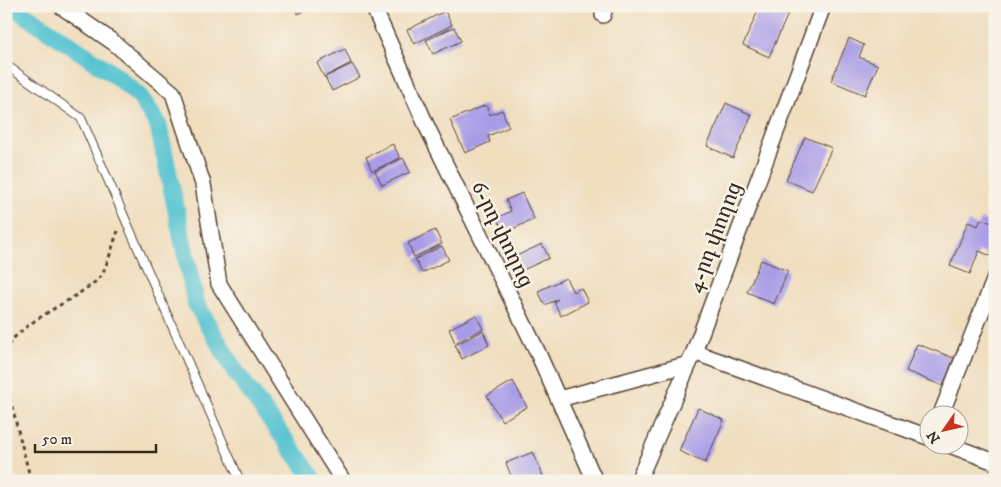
<svg xmlns="http://www.w3.org/2000/svg" width="1001" height="487" viewBox="0 0 1001 487" font-family="'IM FELL DW Pica','Noto Serif Armenian',serif">
	<style>
		.lines { fill: none; stroke-linecap: round; stroke-linejoin: round }
		.canal { stroke: #58c4d1; stroke-width: 18 }
		.building { fill: #a89be7 }
		.service-casing { stroke: #564536; stroke-width: 10 }
		.minor-casing { stroke: #564536; stroke-width: 18 }
		.path { stroke: #564536; stroke-width: 3; stroke-dasharray: 4 4; stroke-linecap: butt }
		.service { stroke: #fff; stroke-width: 8 }
		.minor { stroke: #fff; stroke-width: 15 }
		.labels { text-anchor: middle; stroke-width: 5; stroke-linejoin: round; paint-order: stroke }
		.street-label { font-size: 21px; fill: #3b2a1e; stroke: #f7f3e8 }
	</style>
	<rect width="100%" height="100%" fill="#f7f3e8"/>
	<filter id="ink" filterUnits="userSpaceOnUse"><feTurbulence type="fractalNoise" baseFrequency=".02" numOctaves="2"/><feDisplacementMap in="SourceGraphic" scale="10" xChannelSelector="R" yChannelSelector="G"/><feConvolveMatrix kernelMatrix="1 2 1 2 8 2 1 2 1" color-interpolation-filters="sRGB"/></filter>
	<filter id="wash" filterUnits="userSpaceOnUse"><feTurbulence type="fractalNoise" baseFrequency=".0096" numOctaves="4" result="noise"/><feDisplacementMap in="SourceGraphic" scale="20" xChannelSelector="R" yChannelSelector="G"/><feGaussianBlur stdDeviation="1.12" result="paint"/><feColorMatrix in="noise" values="0 0 0 0 0 0 0 0 0 0 0 0 0 0 0 0 0 1.4 0 .05"/><feComposite in="paint" operator="in"/></filter>
	<g filter="url(#wash)">
		<rect width="100%" height="100%" fill="#f0debf"/>
		<g class="lines">
			<path class="canal" d="M12 6 115 75 140 97 158 124 196 304 235 371 315 481"/>
		</g>
		<g id="blocks">
			<g class="building">
				<path d="M294 6H313L298 14Z"/>
				<path d="M760 6H772L788 14 769 57 743 45Z"/>
				<path d="M445 11 452 25 414 44 407 30Z"/>
				<path d="M454 27 461 41 433 54 426 40Z"/>
				<path d="M849 38 864 45 859 57 878 65 865 95 831 81Z"/>
				<path d="M345 49 351 63 324 77 317 63Z"/>
				<path d="M352 64 360 77 332 91 325 77Z"/>
				<path d="M726 103 752 115 733 158 707 146Z"/>
				<path d="M486 105 490 115 502 110 509 127 488 136 490 142 465 153 450 120Z"/>
				<path d="M805 137 832 148 812 191 786 180Z"/>
				<path d="M393 144 400 158 372 171 366 157Z"/>
				<path d="M403 158 410 172 382 185 375 171Z"/>
				<path d="M522 193 534 219 504 233 497 218 511 211 506 200Z"/>
				<path d="M981 219 995 224 993 257 979 251 970 274 950 266 968 222 978 226Z"/>
				<path d="M435 230 442 244 414 257 408 243Z"/>
				<path d="M542 244 549 258 521 271 514 257Z"/>
				<path d="M442 246 449 260 422 273 415 259Z"/>
				<path d="M761 260 788 271 774 304 747 292Z"/>
				<path d="M566 278 573 292 581 288 588 302 561 316 554 302 558 299 545 305 538 291Z"/>
				<path d="M476 315 483 329 455 343 449 329Z"/>
				<path d="M483 331 489 345 462 359 455 345Z"/>
				<path d="M917 344 954 358 943 386 906 371Z"/>
				<path d="M513 381 527 407 502 421 487 396Z"/>
				<path d="M698 408 724 420 705 463 679 451Z"/>
				<path d="M533 452 545 481H513L506 463Z"/>
			</g>
		</g>
	</g>
	<g filter="url(#ink)">
		<use href="#blocks" fill-opacity="0" stroke="#564536" stroke-width="1"/>
		<g class="lines">
			<defs>
				<path id="service" d="M6 65 81 118 240 481"/>
				<g id="minor">
					<path d="M61 6 113 42 173 93 203 184 219 284 343 481"/>
					<path d="M373 6 428 129 537 351 595 481"/>
					<path d="M603 15 605 6"/>
					<path d="M694 352 928 437"/>
					<path d="M559 399 689 364"/>
					<path d="M941 414 995 278"/>
					<path d="M947 444 995 462"/>
					<path d="M638 481 694 352 823 6"/>
				</g>
			</defs>
			<use href="#service" class="service-casing"/>
			<use href="#minor" class="minor-casing"/>
			<g class="path">
				<path d="M6 352C10 326 81 298 99 278 107 269 113 243 118 231"/>
				<path d="M6 383 31 481"/>
			</g>
			<use href="#service" class="service"/>
			<use href="#minor" class="minor"/>
		</g>
	</g>
	<g class="labels">
		<g class="street-label">
			<text transform="translate(503 234) rotate(64)" y="7">6-րդ փողոց</text>
			<text transform="translate(714 237) rotate(-69)" y="7">4-րդ փողոց</text>
		</g>
	</g>
	<rect width="1001" height="487" fill="none" stroke="#f7f3e8" stroke-width="25"/>
	<g transform="translate(944 430) rotate(236)"><circle r="24" fill="#f7f3e8" stroke="#aca397"/>
	<path d="M0-4L9 19L0 12L-9 19Z" fill="#c8321e"/>
	<text y="-8" font-size="14" font-weight="bold" text-anchor="middle" fill="#3b2a1e">N</text>
	</g>
	<path d="M35 444v8h121v-8" fill="none" stroke="#3b2a1e" stroke-width="2.5"/>
	<text x="42" y="444" font-size="15" fill="#3b2a1e" stroke="#f7f3e8" stroke-width="4" paint-order="stroke">50 m</text>
</svg>
